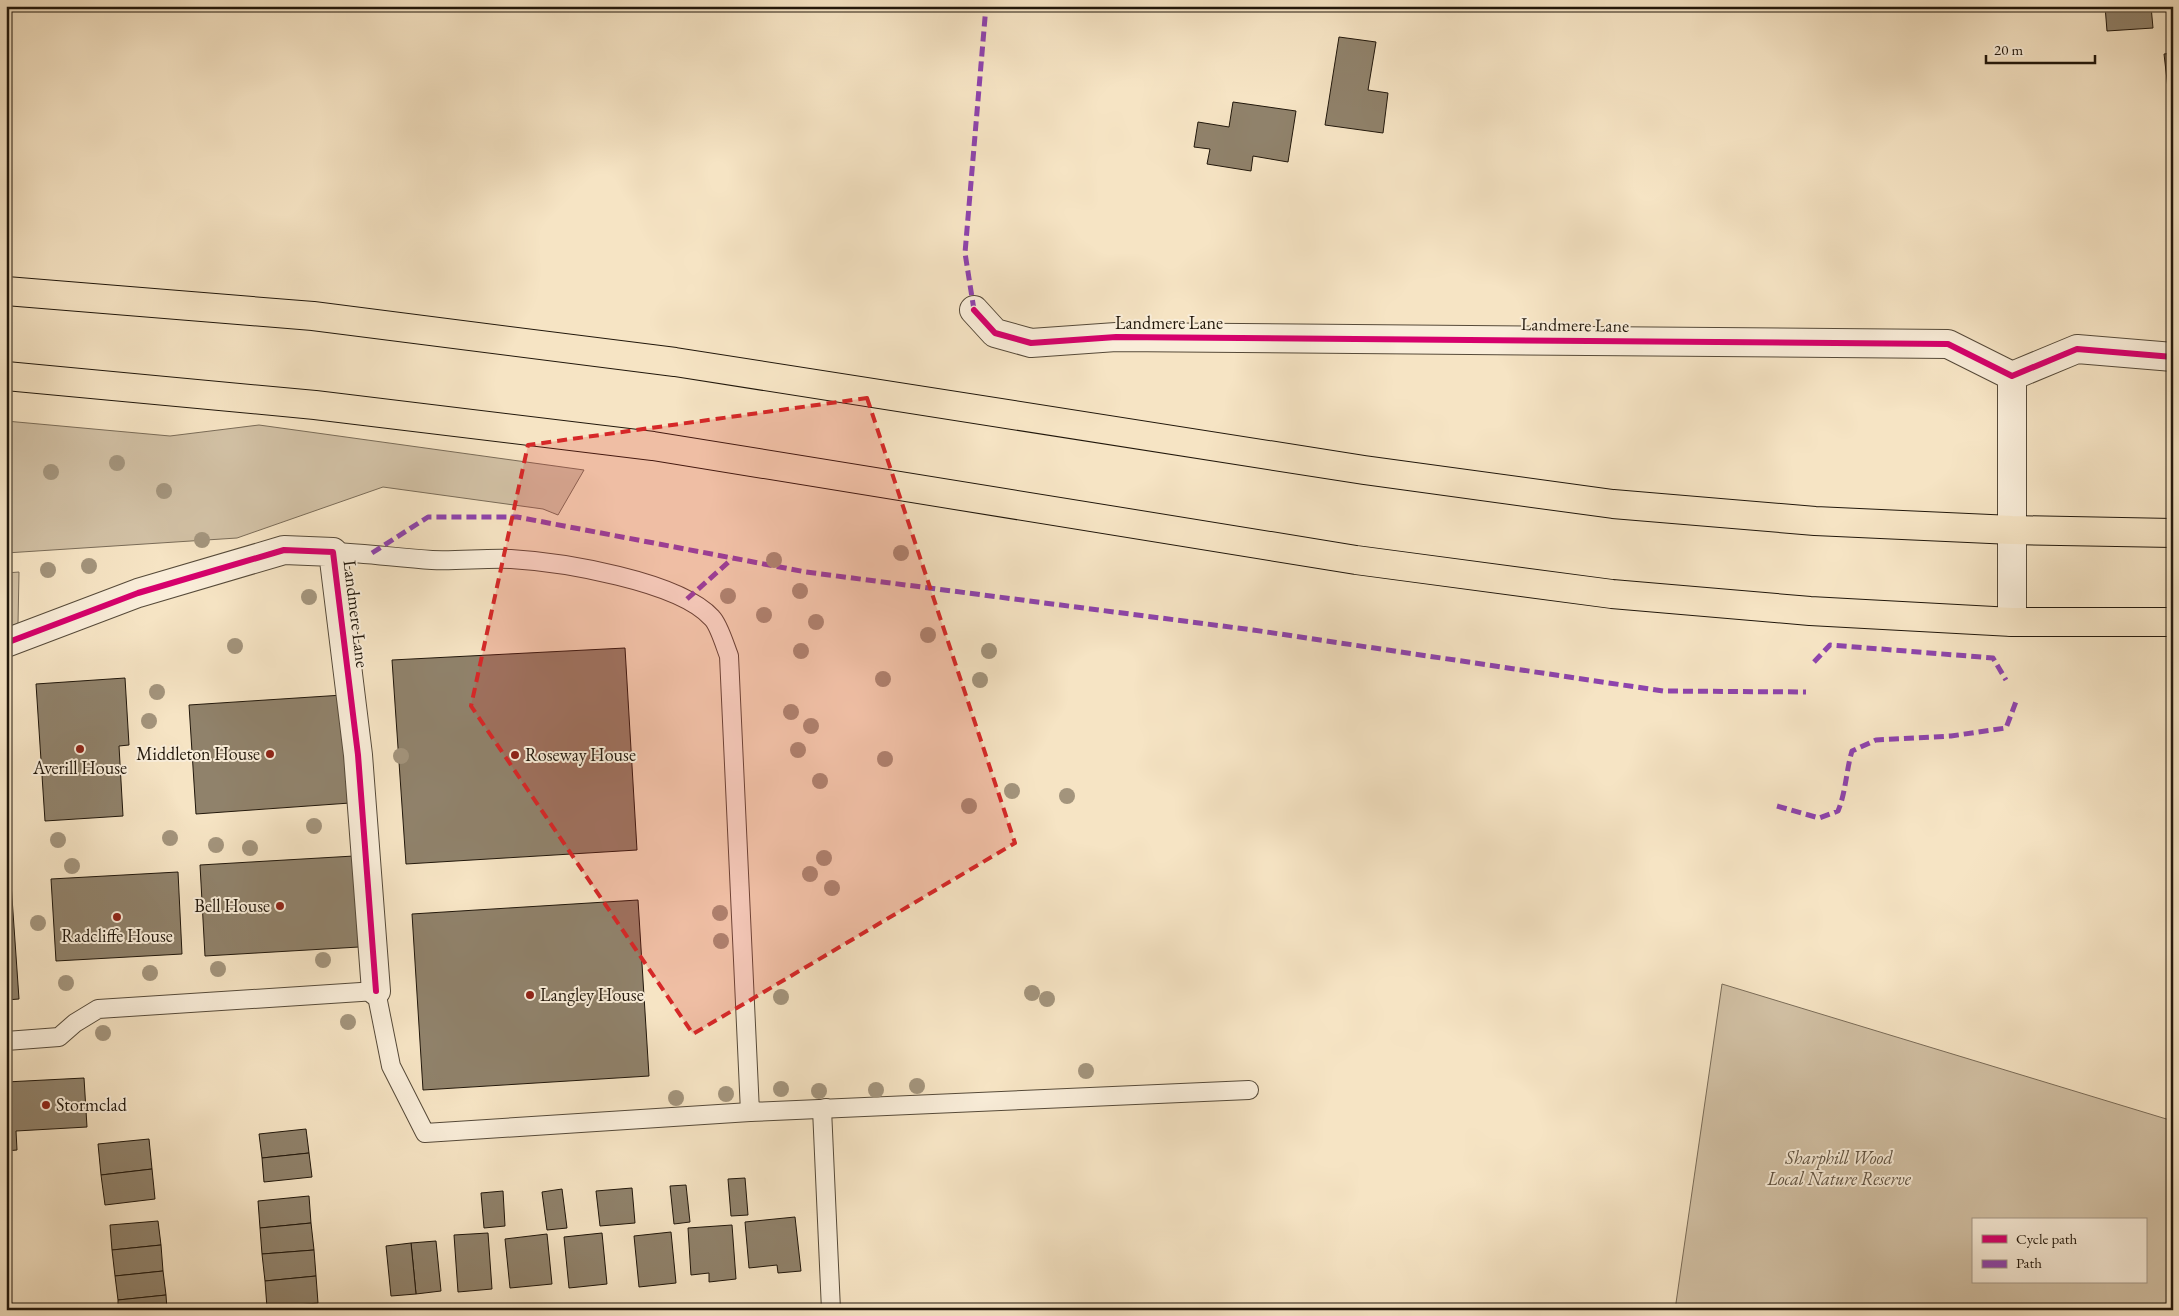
<svg xmlns="http://www.w3.org/2000/svg" width="2179" height="1316" viewBox="0 0 2179 1316" font-family="'EB Garamond',serif">
	<style>
		.green { fill: #d2c1a5; stroke: #7a6c58; fill-rule: evenodd }
		.building { fill: #90826b; stroke: #21170b }
		.lines { fill: none; stroke-linecap: round; stroke-linejoin: round }
		.lane-casing { stroke: #564a39; stroke-width: 20 }
		.street-casing { stroke: #564a39; stroke-width: 30 }
		.highway-casing { stroke: #21170b; stroke-width: 30 }
		.lane { stroke: #f9edd9; stroke-width: 18 }
		.street { stroke: #f9edd9; stroke-width: 28 }
		.highway { stroke: #f6e4c4; stroke-width: 28 }
		.quiet { stroke: #8e44ad; stroke-width: 5; stroke-dasharray: 10 5; stroke-linecap: butt }
		.cycleway-casing { stroke: #f9edd9; stroke-width: 9 }
		.cycleway { stroke: #d6006c; stroke-width: 6 }
		.tree { fill: #a3947c }
		.marked { fill: #d62828; fill-opacity: 0.2; stroke: #d62828; stroke-width: 4; stroke-dasharray: 10 6; stroke-linejoin: round }
		.poi-dot { fill: #8f2418; stroke: #f9edd9; stroke-width: 2 }
		.labels { text-anchor: middle; stroke-width: 4; stroke-linejoin: round; paint-order: stroke }
		.street-label { font-size: 18px; fill: #21170b; stroke: #f9edd9 }
		.poi-label { font-size: 18px; fill: #21170b; stroke: #f9edd9; text-anchor: start }
		.park-label { font-size: 18px; font-style: italic; fill: #5f5241; stroke: #f9edd9 }
	</style>
	<rect width="100%" height="100%" fill="#f6e4c4"/>
	<filter id="stains"><feTurbulence type="fractalNoise" baseFrequency=".004" numOctaves="4"/><feColorMatrix values="0 0 0 0 .2 0 0 0 0 .09 0 0 0 0 .02 0 0 0 .5 -.17"/></filter>
	<radialGradient id="worn" r=".72"><stop offset=".6" stop-color="#630" stop-opacity="0"/><stop offset="1" stop-color="#630" stop-opacity=".3"/></radialGradient>
	<g class="green">
		<path d="M6 421 170 436 259 425 584 470 558 515 543 509 383 487 237 538 6 553Z"/>
		<path d="M19 572 18 624 6 627V573Z"/>
		<path d="M1722 984 2173 1121V1310H1675ZM1973 1220H2145V1282H1973Z"/>
	</g>
	<g class="building">
		<path d="M2105 6H2151L2153 28 2107 31Z"/>
		<path d="M1339 37 1376 42 1368 90 1388 93 1383 133 1325 125Z"/>
		<path d="M2173 53V132L2164 54Z"/>
		<path d="M1233 102 1296 111 1288 162 1253 156 1251 171 1207 164 1210 149 1194 147 1198 122 1229 127Z"/>
		<path d="M625 648 637 850 406 864 392 660Z"/>
		<path d="M125 678 129 745 119 746 123 816 45 821 36 684Z"/>
		<path d="M343 695 350 803 196 814 189 705Z"/>
		<path d="M6 811 19 999 6 1000Z"/>
		<path d="M354 856 359 947 205 956 200 865Z"/>
		<path d="M178 872 182 954 56 961 51 879Z"/>
		<path d="M638 900 649 1076 423 1090 412 914Z"/>
		<path d="M84 1078 87 1127 16 1131 17 1150 6 1151V1082Z"/>
		<path d="M306 1129 309 1153 262 1158 259 1134Z"/>
		<path d="M149 1139 152 1169 101 1175 98 1144Z"/>
		<path d="M309 1153 312 1177 264 1182 262 1158Z"/>
		<path d="M152 1169 155 1199 105 1205 101 1175Z"/>
		<path d="M745 1178 748 1215 731 1216 728 1179Z"/>
		<path d="M686 1185 690 1222 674 1224 670 1186Z"/>
		<path d="M632 1188 635 1223 600 1226 596 1191Z"/>
		<path d="M562 1189 567 1228 547 1230 542 1192Z"/>
		<path d="M503 1191 505 1226 484 1228 481 1193Z"/>
		<path d="M309 1196 311 1223 260 1228 258 1201Z"/>
		<path d="M6 1209 12 1310H6Z"/>
		<path d="M795 1217 801 1271 778 1273 777 1265 749 1268 745 1222Z"/>
		<path d="M158 1221 161 1245 112 1250 110 1225Z"/>
		<path d="M311 1223 314 1250 262 1254 260 1228Z"/>
		<path d="M732 1225 736 1279 709 1282V1273L691 1275 688 1228Z"/>
		<path d="M671 1232 676 1283 639 1287 634 1236Z"/>
		<path d="M488 1233 492 1289 458 1292 454 1235Z"/>
		<path d="M602 1233 607 1284 569 1288 564 1237Z"/>
		<path d="M547 1234 552 1284 510 1288 505 1239Z"/>
		<path d="M436 1241 441 1291 416 1294 411 1243Z"/>
		<path d="M411 1243 416 1294 391 1296 386 1246Z"/>
		<path d="M161 1245 163 1271 115 1276 112 1250Z"/>
		<path d="M314 1250 316 1276 265 1281 262 1254Z"/>
		<path d="M163 1271 166 1295 118 1300 115 1276Z"/>
		<path d="M316 1276 318 1303 267 1308 265 1281Z"/>
		<path d="M166 1295 167 1310H118V1300Z"/>
	</g>
	<g class="lines">
		<defs>
			<g id="lane">
				<path d="M333 552C366 553 399 558 432 560 458 561 485 558 511 559 561 562 679 581 712 618 719 625 725 646 729 656L750 1112 1249 1090"/>
				<path d="M6 1041 59 1037 75 1023 98 1009 376 991 391 1066 425 1133 750 1112"/>
				<path d="M826 1108 822 1109 831 1310"/>
			</g>
			<g id="street">
				<path d="M974 310 995 333 1031 343 1116 337 1948 344 2012 376 2077 349 2173 357"/>
				<path d="M2012 376V622"/>
				<path d="M6 643 138 593 284 550 333 552 358 755 376 991"/>
			</g>
			<g id="highway">
				<path d="M6 291 313 316 675 362 1364 470 1613 504 1815 521 2012 530 2173 533"/>
				<path d="M6 376 315 405 653 446 1356 560 1612 594 1810 611 2012 622H2173"/>
			</g>
		</defs>
		<use href="#lane" class="lane-casing"/>
		<use href="#street" class="street-casing"/>
		<use href="#highway" class="highway-casing"/>
		<use href="#lane" class="lane"/>
		<use href="#street" class="street"/>
		<use href="#highway" class="highway"/>
		<g class="quiet">
			<path d="M974 310 965 253 986 6"/>
			<path d="M372 553 428 517H517L806 572 1253 630 1663 691 1806 692"/>
			<path d="M687 599 732 559"/>
			<path d="M1814 662 1830 645 1993 658 2006 680"/>
			<path d="M1777 806 1819 818 1838 811C1846 792 1846 771 1852 751L1876 740 1951 736 2006 728 2017 699"/>
		</g>
		<defs>
			<g id="cycleway">
				<path d="M974 310 995 333 1031 343 1116 337 1948 344 2012 376 2077 349 2173 357"/>
				<path d="M6 643 138 593 284 550 333 552 358 755 376 991"/>
			</g>
		</defs>
		<use href="#cycleway" class="cycleway-casing"/>
		<use href="#cycleway" class="cycleway"/>
	</g>
	<g class="tree">
		<circle cx="117" cy="463" r="8"/>
		<circle cx="51" cy="472" r="8"/>
		<circle cx="164" cy="491" r="8"/>
		<circle cx="202" cy="540" r="8"/>
		<circle cx="901" cy="553" r="8"/>
		<circle cx="774" cy="560" r="8"/>
		<circle cx="89" cy="566" r="8"/>
		<circle cx="48" cy="570" r="8"/>
		<circle cx="800" cy="591" r="8"/>
		<circle cx="728" cy="596" r="8"/>
		<circle cx="309" cy="597" r="8"/>
		<circle cx="764" cy="615" r="8"/>
		<circle cx="816" cy="622" r="8"/>
		<circle cx="928" cy="635" r="8"/>
		<circle cx="235" cy="646" r="8"/>
		<circle cx="801" cy="651" r="8"/>
		<circle cx="989" cy="651" r="8"/>
		<circle cx="883" cy="679" r="8"/>
		<circle cx="980" cy="680" r="8"/>
		<circle cx="157" cy="692" r="8"/>
		<circle cx="791" cy="712" r="8"/>
		<circle cx="149" cy="721" r="8"/>
		<circle cx="811" cy="726" r="8"/>
		<circle cx="798" cy="750" r="8"/>
		<circle cx="401" cy="756" r="8"/>
		<circle cx="885" cy="759" r="8"/>
		<circle cx="820" cy="781" r="8"/>
		<circle cx="1012" cy="791" r="8"/>
		<circle cx="1067" cy="796" r="8"/>
		<circle cx="969" cy="806" r="8"/>
		<circle cx="314" cy="826" r="8"/>
		<circle cx="170" cy="838" r="8"/>
		<circle cx="58" cy="840" r="8"/>
		<circle cx="216" cy="845" r="8"/>
		<circle cx="250" cy="848" r="8"/>
		<circle cx="824" cy="858" r="8"/>
		<circle cx="72" cy="866" r="8"/>
		<circle cx="810" cy="874" r="8"/>
		<circle cx="832" cy="888" r="8"/>
		<circle cx="720" cy="913" r="8"/>
		<circle cx="38" cy="923" r="8"/>
		<circle cx="721" cy="941" r="8"/>
		<circle cx="323" cy="960" r="8"/>
		<circle cx="218" cy="969" r="8"/>
		<circle cx="150" cy="973" r="8"/>
		<circle cx="66" cy="983" r="8"/>
		<circle cx="1032" cy="993" r="8"/>
		<circle cx="781" cy="997" r="8"/>
		<circle cx="1047" cy="999" r="8"/>
		<circle cx="348" cy="1022" r="8"/>
		<circle cx="103" cy="1033" r="8"/>
		<circle cx="1086" cy="1071" r="8"/>
		<circle cx="917" cy="1086" r="8"/>
		<circle cx="781" cy="1089" r="8"/>
		<circle cx="876" cy="1090" r="8"/>
		<circle cx="819" cy="1091" r="8"/>
		<circle cx="726" cy="1094" r="8"/>
		<circle cx="676" cy="1098" r="8"/>
	</g>
	<path class="marked" d="M867 398 1015 843 693 1034 471 706 528 445Z"/>
	<g class="poi-dot">
		<circle cx="80" cy="749" r="5"/>
		<circle cx="270" cy="754" r="5"/>
		<circle cx="515" cy="755" r="5"/>
		<circle cx="280" cy="906" r="5"/>
		<circle cx="117" cy="917" r="5"/>
		<circle cx="530" cy="995" r="5"/>
		<circle cx="46" cy="1105" r="5"/>
	</g>
	<g class="labels">
		<g class="street-label">
			<text x="1169" y="329">Landmere Lane</text>
			<text transform="translate(1575 325) rotate(1)" y="6">Landmere Lane</text>
			<text transform="translate(356 614) rotate(83)" y="6">Landmere Lane</text>
		</g>
		<g class="poi-label">
			<text x="260" y="760" text-anchor="end">Middleton House</text>
			<text x="525" y="761">Roseway House</text>
			<text x="80" y="774" text-anchor="middle">Averill House</text>
			<text x="270" y="912" text-anchor="end">Bell House</text>
			<text x="117" y="942" text-anchor="middle">Radcliffe House</text>
			<text x="540" y="1001">Langley House</text>
			<text x="56" y="1111">Stormclad</text>
		</g>
		<g class="park-label">
			<text x="1839" y="1164">Sharphill Wood<tspan x="1839" dy="21">Local Nature Reserve</tspan></text>
		</g>
	</g>
	<rect width="2179" height="1316" fill="none" stroke="#f6e4c4" stroke-width="25"/>
	<rect x="8" y="8" width="2164" height="1301" fill="none" stroke="#21170b" stroke-width="2.5"/>
	<rect x="12" y="12" width="2154" height="1291" fill="none" stroke="#21170b"/>
	<rect x="1972" y="1218" width="175" height="65" fill="#f9edd9" stroke="#a39787"/>
	<rect x="1982" y="1235" width="25" height="8" fill="#d6006c" stroke="#a39787"/>
	<text x="2016" y="1244" font-size="15" fill="#21170b">Cycle path</text>
	<rect x="1982" y="1260" width="25" height="8" fill="#8e44ad" stroke="#a39787"/>
	<text x="2016" y="1268" font-size="15" fill="#21170b">Path</text>
	<path d="M1986 55v8h109v-8" fill="none" stroke="#21170b" stroke-width="2.5"/>
	<text x="1994" y="55" font-size="15" fill="#21170b" stroke="#f9edd9" stroke-width="4" paint-order="stroke">20 m</text>
	<rect width="100%" height="100%" filter="url(#stains)"/>
	<rect width="100%" height="100%" fill="url(#worn)"/>
</svg>
